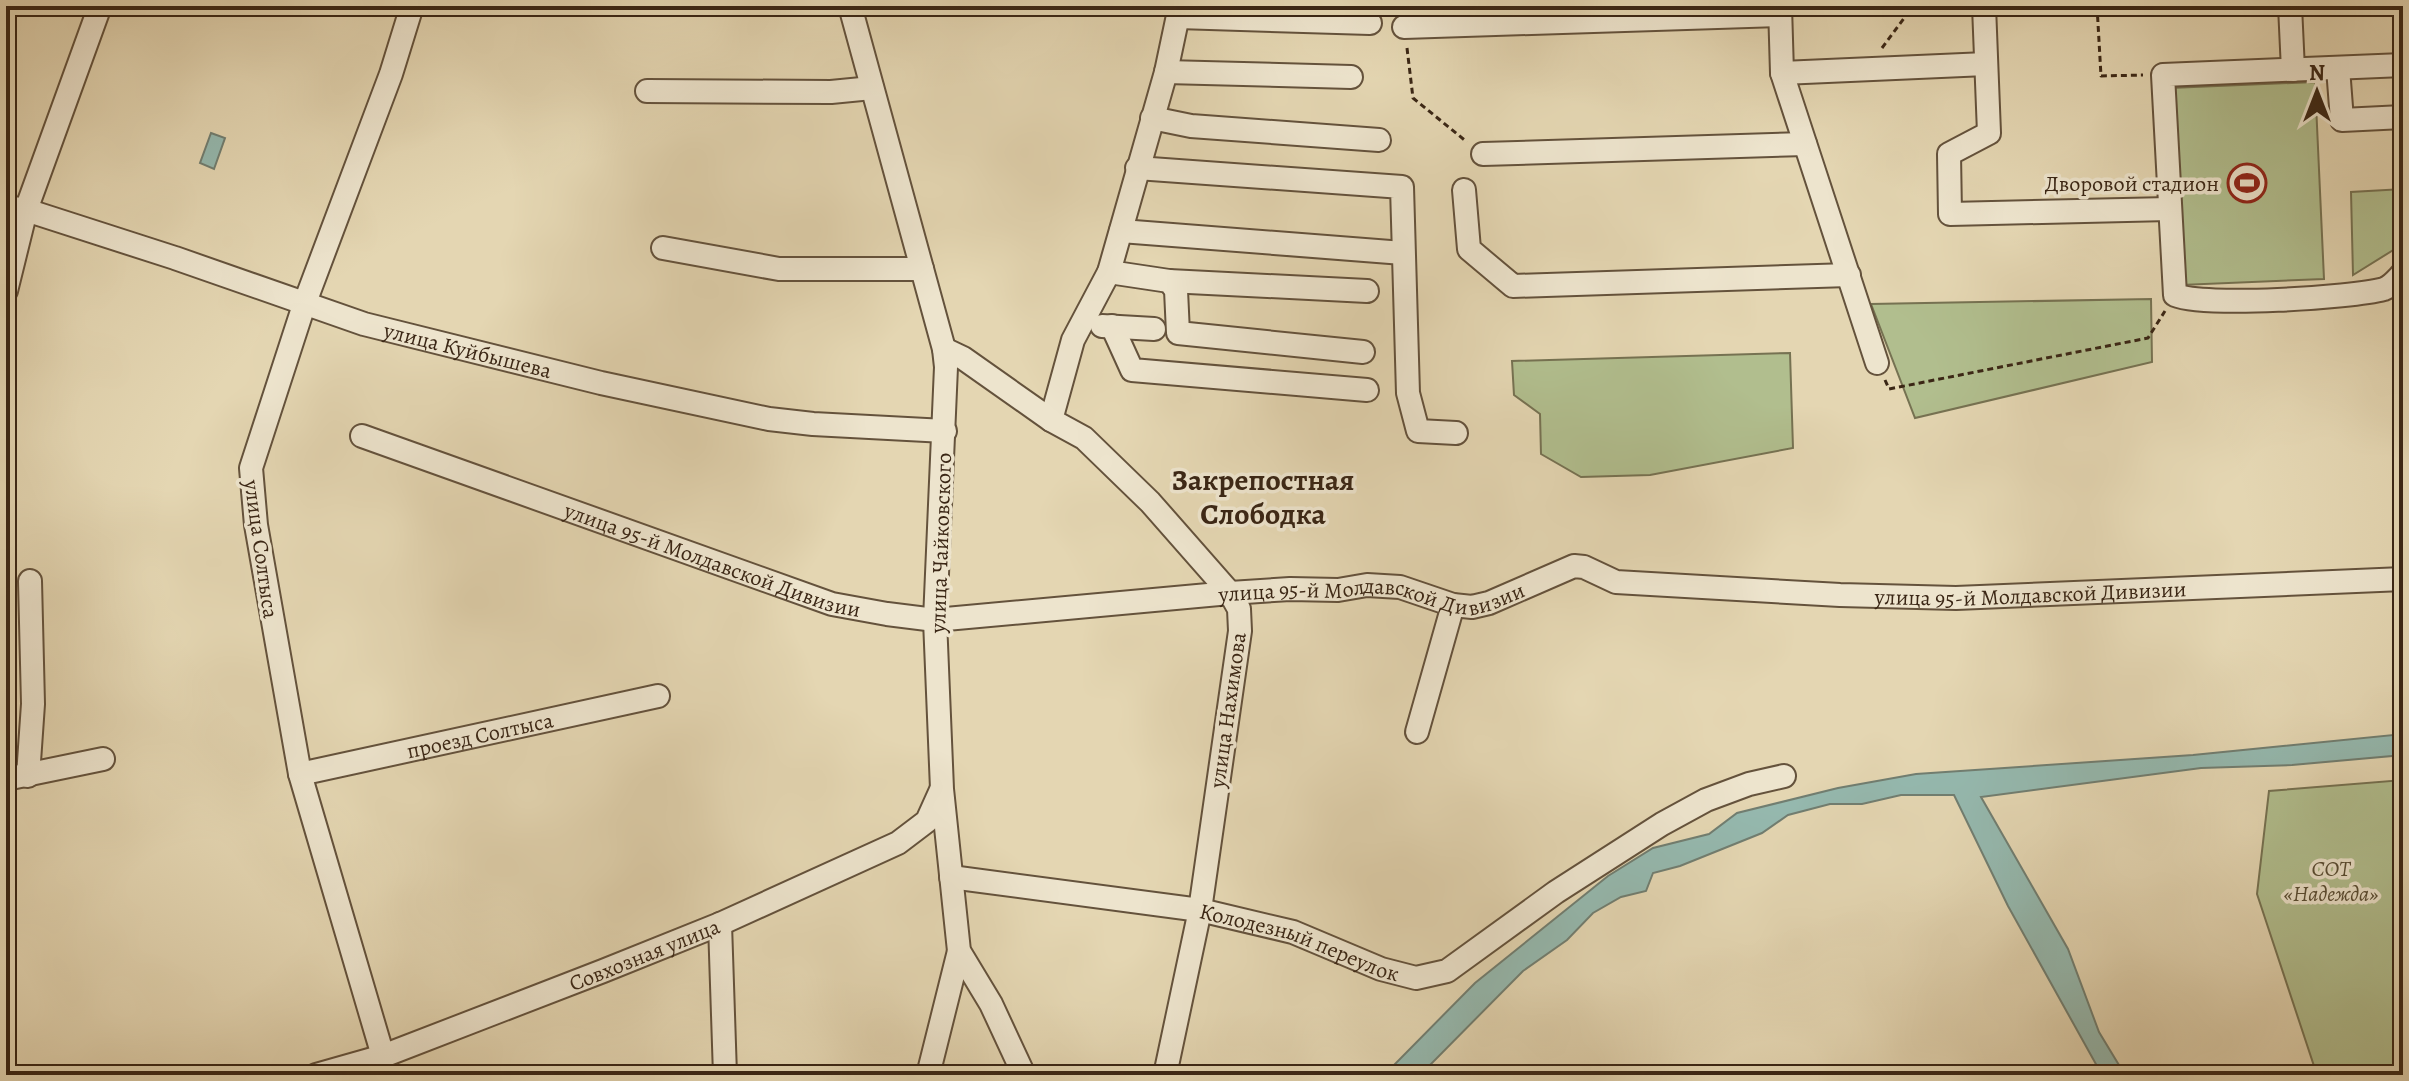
<svg xmlns="http://www.w3.org/2000/svg" width="2409" height="1081" viewBox="0 0 2409 1081" font-family="Alegreya,serif">
	<style>
		.green { fill: #b1be8e; stroke: #767252; stroke-width: 2 }
		.water { fill: #95b9af; stroke: #717e71; stroke-width: 2 }
		.lines { fill: none; stroke-linecap: round; stroke-linejoin: round }
		.minor-casing { stroke: #64523c; stroke-width: 26 }
		.path { stroke: #3a2615; stroke-width: 3; stroke-dasharray: 6 4; stroke-linecap: butt }
		.minor { stroke: #ede4cd; stroke-width: 22 }
		.labels { text-anchor: middle; stroke-width: 7; stroke-linejoin: round; paint-order: stroke }
		.poi-label { font-size: 22px; fill: #3a2615; stroke: #ede4cd; text-anchor: end }
		.street-label { font-size: 22px; fill: #3a2615; stroke: #ede4cd }
		.park-label { font-size: 22px; font-style: italic; fill: #584c33; stroke: #ede4cd }
		.district-label { font-size: 30px; font-weight: bold; fill: #3a2615; stroke: #ede4cd }
	</style>
	<rect width="100%" height="100%" fill="#e4d6b2"/>
	<filter id="stains"><feTurbulence type="fractalNoise" baseFrequency=".0025" numOctaves="4"/><feColorMatrix values="0 0 0 0 .2 0 0 0 0 .09 0 0 0 0 .02 0 0 0 .5 -.17"/></filter>
	<radialGradient id="worn" r=".72"><stop offset=".6" stop-color="#630" stop-opacity="0"/><stop offset="1" stop-color="#630" stop-opacity=".3"/></radialGradient>
	<g class="green">
		<path d="M2315 82 2324 279 2181 285 2170 88Z"/>
		<path d="M2403 189V244L2353 275 2351 192Z"/>
		<path d="M2151 299 2152 362 1915 418 1871 304Z"/>
		<path d="M1790 353 1793 448 1650 475 1581 477 1541 454 1540 414 1514 395 1512 361Z"/>
		<path d="M2403 780V1075H2317L2257 894 2269 791Z"/>
	</g>
	<g class="water">
		<path d="M211 133 225 138 214 169 200 163Z"/>
		<path d="M2403 734V755L2292 765 2201 768 1981 797 2068 949 2099 1032 2125 1075H2102L2008 906 1954 795H1901L1862 804H1830L1788 815 1762 833 1680 866 1653 873 1646 891 1621 897 1593 913 1567 940 1523 971 1427 1068 1424 1075H1390L1394 1065 1475 983 1608 876 1653 848 1709 834 1737 813 1838 788 1916 774 2193 755Z"/>
	</g>
	<g class="lines">
		<defs>
			<g id="minor">
				<path d="M850 6 944 349 946 367 935 620 942 789 959 951 991 1004 1024 1075"/>
				<path d="M1780 6 1782 73 1877 363"/>
				<path d="M1984 6 1989 133 1949 154 1950 214 2169 209"/>
				<path d="M2290 6 2293 70"/>
				<path d="M1178 17 1370 23"/>
				<path d="M1404 27 1780 15"/>
				<path d="M2403 65 2163 75 2175 295C2204 307 2351 298 2384 289 2392 286 2397 279 2403 273"/>
				<path d="M2338 68 2342 120 2403 117"/>
				<path d="M1166 72 1351 77"/>
				<path d="M1782 73 1986 64"/>
				<path d="M647 91 831 92 872 88"/>
				<path d="M1152 118 1191 126 1379 140"/>
				<path d="M1483 154 1805 144"/>
				<path d="M1137 168 1402 187 1408 393 1418 431 1456 433"/>
				<path d="M1464 190 1469 249 1513 286 1849 275"/>
				<path id="s1" d="M6 207 26 210 175 258 364 324 601 383 769 419 813 424 945 431"/>
				<path d="M1121 231 1403 253"/>
				<path d="M663 248 779 269H922"/>
				<path d="M1109 272 1169 281 1176 290 1178 333 1363 352"/>
				<path d="M1169 281 1367 291"/>
				<path d="M6 291 26 210 100 6"/>
				<path d="M1102 326 1154 329"/>
				<path d="M1112 326 1132 370 1367 390"/>
				<path d="M944 349 963 358 1051 420 1084 438 1150 502 1230 593 1239 609 1240 631 1200 910 1165 1075"/>
				<path d="M1051 420 1073 340 1109 272 1166 72 1180 6"/>
				<path id="s2" d="M362 436 832 604 887 614 935 620 1230 593 1290 589 1338 590 1367 585 1400 587 1453 605 1472 607 1489 603 1574 566 1584 567 1616 582 1840 595 1956 598 2403 579"/>
				<path d="M1417 732 1453 605"/>
				<path id="s3" d="M300 774 658 696"/>
				<path d="M28 776 33 704 30 581"/>
				<path d="M6 779 103 759"/>
				<path id="s4" d="M951 877 1200 910 1293 932 1381 969 1416 978 1447 971 1556 892 1662 824 1706 800 1749 784 1784 776"/>
				<path d="M720 924 725 1075"/>
				<path d="M383 1056 300 774 256 525 251 468 304 305 391 74 412 6"/>
				<path id="s5" d="M316 1075 383 1056 603 971 720 924 898 843 927 821 941 790"/>
				<path d="M928 1075 959 951"/>
			</g>
		</defs>
		<use href="#minor" class="minor-casing"/>
		<g class="path">
			<path d="M2097 6 2101 76 2143 75"/>
			<path d="M1407 48 1413 98 1467 142"/>
			<path d="M1882 48 1913 6"/>
			<path d="M1885 380 1889 389 2148 338 2165 311"/>
		</g>
		<use href="#minor" class="minor"/>
	</g>
	<defs>
		<symbol id="stadium-ring" viewBox="-11 -11 22 22"><circle r="9.5" fill="#ede4cd" stroke="#8f2418" stroke-width="1.5"/><path d="M0-5a6.5 5 0 1 0 0 10a6.5 5 0 1 0 0-10ZM-3.5-1.8h7v3.6h-7Z" fill="#8f2418"/></symbol>
	</defs>
	<g fill-rule="evenodd">
		<use href="#stadium-ring" x="2225" y="161" width="44" height="44"/>
	</g>
	<g class="labels">
		<g class="poi-label">
			<text x="2219" y="191">Дворовой стадион</text>
		</g>
		<g class="street-label">
			<text dy="8" stroke="none"><textPath href="#s1" startOffset="484">улица Куйбышева</textPath></text>
			<text transform="translate(940 543) rotate(-88)" y="8">улица Чайковского</text>
			<text transform="translate(262 549) rotate(82)" y="8">улица Солтыса</text>
			<text dy="8" stroke="none"><textPath href="#s2" startOffset="372">улица 95-й Молдавской Дивизии</textPath></text>
			<text dy="8" stroke="none"><textPath href="#s2" startOffset="1044">улица 95-й Молдавской Дивизии</textPath></text>
			<text dy="8" stroke="none"><textPath href="#s2" startOffset="1716">улица 95-й Молдавской Дивизии</textPath></text>
			<text transform="translate(1227 710) rotate(-82)" y="8">улица Нахимова</text>
			<text dy="8" stroke="none"><textPath href="#s3" startOffset="184">проезд Солтыса</textPath></text>
			<text dy="8" stroke="none"><textPath href="#s4" startOffset="356">Колодезный переулок</textPath></text>
			<text dy="8" stroke="none"><textPath href="#s5" startOffset="350">Совхозная улица</textPath></text>
		</g>
		<g class="park-label">
			<text x="2331" y="876">СОТ<tspan x="2331" dy="25">«Надежда»</tspan></text>
		</g>
		<g class="district-label">
			<text x="1263" y="490">Закрепостная<tspan x="1263" dy="34">Слободка</tspan></text>
		</g>
	</g>
	<rect width="2409" height="1081" fill="none" stroke="#e4d6b2" stroke-width="32"/>
	<rect x="8" y="8" width="2393" height="1065" fill="none" stroke="#3a2615" stroke-width="4"/>
	<rect x="16" y="16" width="2377" height="1049" fill="none" stroke="#3a2615" stroke-width="2"/>
	<g transform="translate(2317 92)" stroke="#ede4cd" stroke-width="6" paint-order="stroke">
	<path d="M0-6L14 30L0 20L-14 30Z" fill="#3a2615"/>
	<text y="-12" font-size="22" font-weight="bold" text-anchor="middle" fill="#3a2615">N</text>
	</g>
	<rect width="100%" height="100%" filter="url(#stains)"/>
	<rect width="100%" height="100%" fill="url(#worn)"/>
</svg>
